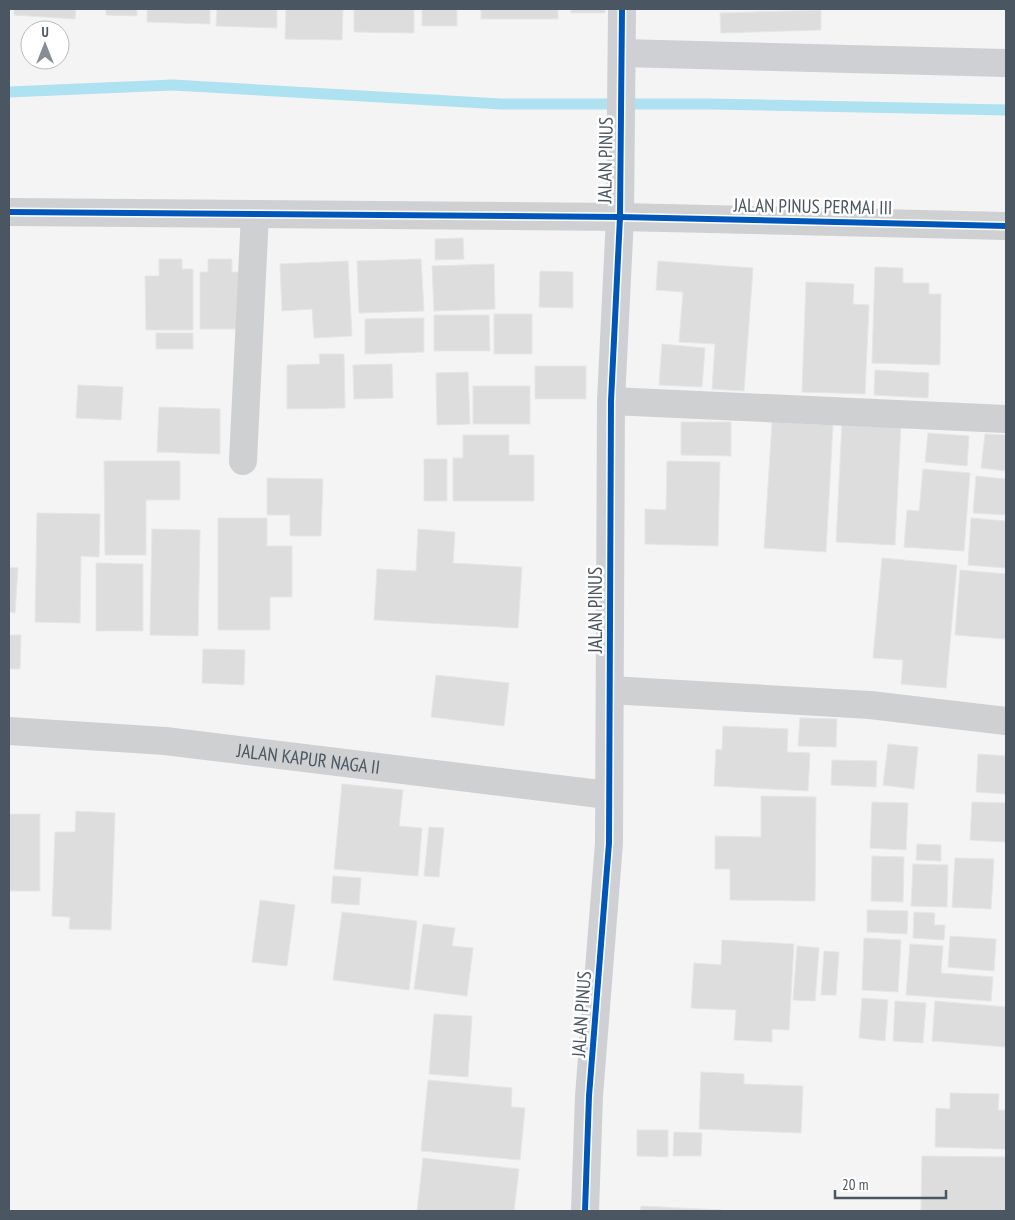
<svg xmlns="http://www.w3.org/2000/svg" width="1015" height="1220" viewBox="0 0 1015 1220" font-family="'PT Sans Narrow',sans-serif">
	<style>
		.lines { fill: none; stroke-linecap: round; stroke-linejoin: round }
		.stream { stroke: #aee2f0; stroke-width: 11 }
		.building { fill: #ddddde; stroke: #e5e6e7 }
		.street { stroke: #ced0d2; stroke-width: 28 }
		.secondary { stroke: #ced0d4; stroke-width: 28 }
		.cycleway-casing { stroke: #fff; stroke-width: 9 }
		.cycleway { stroke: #0057b8; stroke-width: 6 }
		.labels { text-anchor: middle; stroke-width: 5; stroke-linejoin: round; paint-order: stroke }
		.street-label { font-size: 19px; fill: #4a5661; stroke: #fff }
	</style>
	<rect width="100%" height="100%" fill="#f4f4f4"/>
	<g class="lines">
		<path class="stream" d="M9 92 173 85 501 104H709L1006 110"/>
	</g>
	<g class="building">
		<path d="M14 9H76L75 19 14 15Z"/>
		<path d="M106 9H137V16L106 15Z"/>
		<path d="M147 9H210V24L147 22Z"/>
		<path d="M217 9H277V28L216 26Z"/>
		<path d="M286 9H343L342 40 285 39Z"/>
		<path d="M354 9H414V33L354 32Z"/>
		<path d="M422 9H475H457V26H422Z"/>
		<rect x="481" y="9" width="77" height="10"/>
		<rect x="571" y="9" width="34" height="4"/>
		<path d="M821 10V30L721 33 720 13Z"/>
		<path d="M463 238 464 259 435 260V239Z"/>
		<path d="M159 259H182V269H193V330H146L145 276H159Z"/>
		<path d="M208 259H232V272H243V329H200V272H208Z"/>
		<path d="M421 259 424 311 359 313 357 261Z"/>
		<path d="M348 261 352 336 314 338 312 309 282 311 280 264Z"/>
		<path d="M658 261 753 268 744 391 712 389 715 344 679 342 683 292 656 290Z"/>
		<path d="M494 264 495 309 434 311 432 266Z"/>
		<path d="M875 267 903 268V283H929V294H941L940 365 872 363Z"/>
		<path d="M540 271 573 272V308L539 307Z"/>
		<path d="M806 282 854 284 853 304 869 305 865 394 802 392Z"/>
		<rect x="494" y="314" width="38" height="40"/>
		<path d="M434 315H489L490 351H434Z"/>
		<path d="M424 318V352L365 354V319Z"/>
		<rect x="156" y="333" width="37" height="16"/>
		<path d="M662 344 705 348 702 387 659 385Z"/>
		<path d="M319 354H344L345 408 287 409V365L320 364Z"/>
		<path d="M392 364 393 398 354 399 353 365Z"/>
		<rect x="535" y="366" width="51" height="33"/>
		<path d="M875 370 929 373 928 398 874 395Z"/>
		<path d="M468 372 470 424 437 425 436 373Z"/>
		<path d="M78 385 123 387 121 420 76 418Z"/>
		<rect x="473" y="386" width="57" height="38"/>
		<path d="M159 407 220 409V454L157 452Z"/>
		<path d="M681 422H731V456L681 455Z"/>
		<path d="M772 422 833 425 826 552 764 548Z"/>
		<path d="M842 422 901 425 895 545 836 542Z"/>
		<path d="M928 433 969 436 967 466 925 462Z"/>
		<path d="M985 434 1006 435V471L981 468Z"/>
		<path d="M463 435H509V455H534V501H453V458H463Z"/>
		<rect x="424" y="459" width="23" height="42"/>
		<path d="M104 461H180V500H146V555H105Z"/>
		<path d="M667 461 720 462 718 546 645 544V509L666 510Z"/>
		<path d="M923 469 970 473 964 551 904 547 907 510 919 511Z"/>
		<path d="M976 476 1006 479V515L973 513Z"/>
		<path d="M267 478 323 479 321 536H290V515H267Z"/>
		<path d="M37 513 100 514 99 557 81 556 80 623 35 622Z"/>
		<path d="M218 518H267V546H292V597H270V630H218Z"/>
		<path d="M971 518 1006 521V568L968 565Z"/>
		<path d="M152 529 200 530 198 636 150 635Z"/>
		<path d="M418 529 455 532 453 563 522 567 518 628 374 620 377 569 416 571Z"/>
		<path d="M882 558 957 565 946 688 901 684 903 660 873 658Z"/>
		<path d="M96 563 143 564V631H96Z"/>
		<path d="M9 567 18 568 15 613 9 612Z"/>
		<path d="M960 570 1006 574V639L955 635Z"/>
		<path d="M9 635H21L20 669H9Z"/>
		<path d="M203 649 245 650 244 685 202 683Z"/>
		<path d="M436 675 509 683 504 726 431 717Z"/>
		<path d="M800 718 837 719 836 747 798 746Z"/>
		<path d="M723 726 788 729 787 752 810 753 808 791 714 786 716 749 722 750Z"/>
		<path d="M888 744 918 747 914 789 883 785Z"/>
		<path d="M978 754 1006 756V794L976 792Z"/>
		<path d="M832 760 877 761 876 787 831 785Z"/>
		<path d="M342 784 403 790 399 826 422 828 418 876 334 869Z"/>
		<path d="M761 796 816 797 815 901 730 900V869H715V836L761 837Z"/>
		<path d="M872 802 908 803 906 850 870 848Z"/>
		<path d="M972 802 1006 803V842L970 840Z"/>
		<path d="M76 811 115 813 111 930 69 929 70 917 52 916 55 832H75Z"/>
		<rect x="9" y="814" width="31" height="77"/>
		<path d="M429 827 444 828 439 877 424 876Z"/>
		<path d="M917 844 941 845V861L916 860Z"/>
		<path d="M872 856 904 857 903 902 871 901Z"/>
		<path d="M955 858 994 859 991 909 952 907Z"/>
		<path d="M913 864 948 865 947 907 911 906Z"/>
		<path d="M333 876 361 878 359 905 331 903Z"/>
		<path d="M260 900 295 905 287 966 252 962Z"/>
		<path d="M867 910 908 911 907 934 867 932Z"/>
		<path d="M342 912 417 921 409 990 333 980Z"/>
		<path d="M914 912 935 913 934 925H945L944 940 913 938Z"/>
		<path d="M423 924 455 928 452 946 473 948 467 996 414 989Z"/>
		<path d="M950 936 996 939 994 971 948 967Z"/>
		<path d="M864 938 901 940 898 992 862 990Z"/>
		<path d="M722 940 794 944 789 1030 772 1029V1042L734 1040 736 1010 691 1008 694 963 721 965Z"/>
		<path d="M910 944 943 946 941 973 993 977 991 1001 906 995Z"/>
		<path d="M797 946 819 948 815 1001 793 1000Z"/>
		<path d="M824 951 839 952 836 995H821Z"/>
		<path d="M862 998 888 1000 885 1041 859 1038Z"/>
		<path d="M895 1001 926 1003 923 1043 893 1041Z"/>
		<path d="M935 1001 1006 1007V1047L932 1041Z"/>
		<path d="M434 1014 472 1016 468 1077 429 1074Z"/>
		<path d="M701 1072 744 1074V1084L803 1086 801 1133 699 1129Z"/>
		<path d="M428 1080 512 1088 511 1107 525 1108 520 1160 421 1151Z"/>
		<path d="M950 1093 999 1094 998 1110H1006V1149L935 1147 936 1108 950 1109Z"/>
		<path d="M637 1130H668V1157L637 1156Z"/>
		<path d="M674 1132 702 1133 701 1156H673Z"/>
		<path d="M922 1156 1006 1157V1211H921Z"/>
		<path d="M423 1158 519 1169 514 1211H417Z"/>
		<path d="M641 1206 722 1210 721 1211H640Z"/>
	</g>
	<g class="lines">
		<g class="street">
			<path d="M9 212 620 217 1006 226"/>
			<path d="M611 401 1006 419"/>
			<path d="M243 461 255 214"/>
			<path d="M610 690 870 705 1006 721"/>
			<path id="s1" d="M9 731 165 741 608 795"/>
		</g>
		<g class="secondary">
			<path d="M622 53 1006 63"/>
			<path d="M585 1211 589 1096 609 843 611 401 620 217 622 9"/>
		</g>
		<defs>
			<g id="cycleway">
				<path d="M9 212 620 217 1006 226"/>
				<path d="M585 1211 589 1096 609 843 611 401 620 217 622 9"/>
			</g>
		</defs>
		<use href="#cycleway" class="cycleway-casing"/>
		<use href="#cycleway" class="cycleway"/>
	</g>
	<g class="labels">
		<g class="street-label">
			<text transform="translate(605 160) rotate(-89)" y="7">JALAN PINUS</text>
			<text transform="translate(813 206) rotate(1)" y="7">JALAN PINUS PERMAI III</text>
			<text transform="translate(595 610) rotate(-90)" y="7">JALAN PINUS</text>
			<text dy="7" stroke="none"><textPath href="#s1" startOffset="301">JALAN KAPUR NAGA II</textPath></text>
			<text transform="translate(581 1014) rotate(-86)" y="7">JALAN PINUS</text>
		</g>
	</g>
	<rect width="1015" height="1220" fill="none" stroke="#4a5661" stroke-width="20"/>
	<g transform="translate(45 45)"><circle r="24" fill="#ffffff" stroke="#b7bbc0"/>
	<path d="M0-4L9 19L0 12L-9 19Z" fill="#868d94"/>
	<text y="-8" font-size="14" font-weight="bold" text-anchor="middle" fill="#4a5661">U</text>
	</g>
	<path d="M835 1190v8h111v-8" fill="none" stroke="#4a5661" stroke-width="2.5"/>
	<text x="842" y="1190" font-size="15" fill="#4a5661" stroke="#ffffff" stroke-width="4" paint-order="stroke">20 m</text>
</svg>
